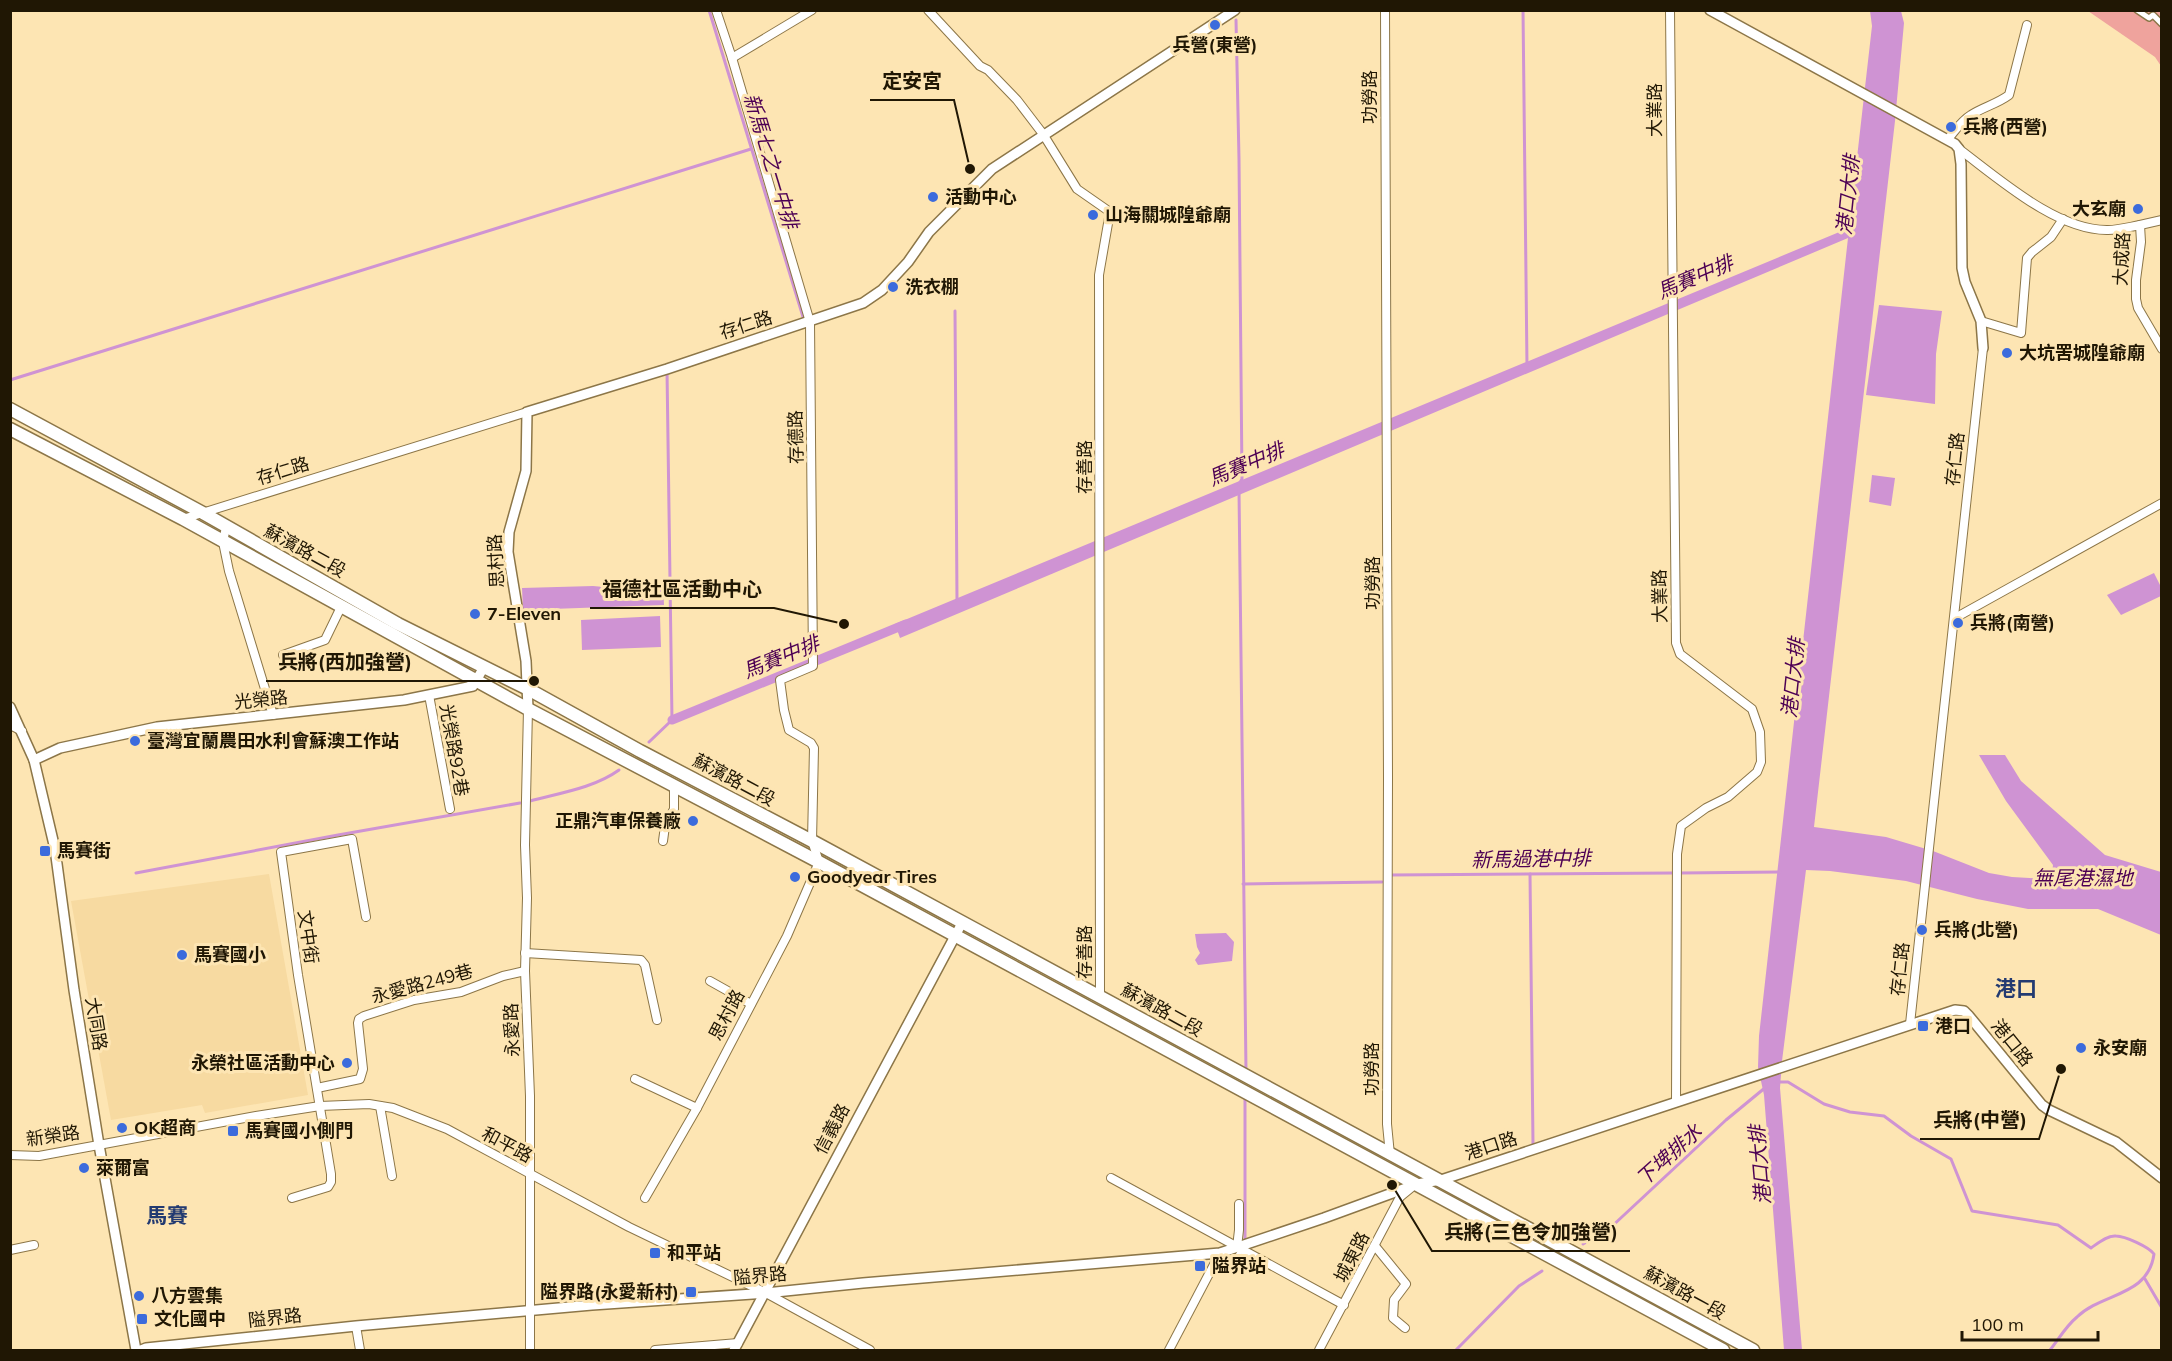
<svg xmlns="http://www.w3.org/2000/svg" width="2172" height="1361" viewBox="0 0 2172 1361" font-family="Mulish,'Noto Sans TC',sans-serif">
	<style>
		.built { fill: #f7daa1 }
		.green { fill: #efa39d }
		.water { fill: #cf93d3 }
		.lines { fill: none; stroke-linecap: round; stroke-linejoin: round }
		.stream { stroke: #cf93d3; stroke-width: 3 }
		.canal { stroke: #cf93d3; stroke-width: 9 }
		.pedestrian-casing { stroke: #8c7648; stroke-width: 8 }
		.minor-casing { stroke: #8c7648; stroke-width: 10 }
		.tertiary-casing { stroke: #8c7648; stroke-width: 12 }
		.primary-casing { stroke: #8c7648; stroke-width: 15 }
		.pedestrian { stroke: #fff; stroke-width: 5 }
		.minor { stroke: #fff; stroke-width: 8 }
		.tertiary { stroke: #fff; stroke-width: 9 }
		.primary { stroke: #fff; stroke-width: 12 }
		.poi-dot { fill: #3c6bdc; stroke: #fde5b3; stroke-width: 2 }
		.labels { text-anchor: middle; stroke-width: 6; stroke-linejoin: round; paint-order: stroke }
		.poi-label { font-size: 18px; font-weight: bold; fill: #201704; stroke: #fde5b3; text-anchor: start }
		.street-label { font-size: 18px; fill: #201704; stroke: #fde5b3 }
		.water-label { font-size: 20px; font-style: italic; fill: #4d0054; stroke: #fde5b3 }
		.quarter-label { font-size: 21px; font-weight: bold; fill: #223a71; stroke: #fde5b3 }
		.leader { fill: none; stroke: #201704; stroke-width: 2 }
		.callout-dot { fill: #201704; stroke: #fde5b3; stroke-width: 2 }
		.callout-label { font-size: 20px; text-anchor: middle; font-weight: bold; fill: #201704; stroke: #fde5b3; stroke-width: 6; stroke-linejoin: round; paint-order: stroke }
	</style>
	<rect width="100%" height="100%" fill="#fde5b3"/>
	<path class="built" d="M269 874 308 1095 205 1113 202 1105 111 1120 71 901Z"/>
	<path class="green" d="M2088 11H2161V66L2155 57Z"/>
	<g class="water">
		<path d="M1870 11H1901L1904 23 1895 121 1814 827 1886 837 1933 851 1989 873 2012 877 2048 879 2052 873 2053 865 2006 801 1979 755H2005L2021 781 2105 855 2161 872V935L2098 909H2028L1977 899 1906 881 1830 871 1806 870 1782 1061 1780 1088 1802 1350H1784L1764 1095 1758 1067 1759 1036 1848 238 900 638 895 624 1849 228 1872 26Z"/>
		<path d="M1879 305 1942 311 1936 354 1935 404 1866 395Z"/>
		<path d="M1872 475 1895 478 1891 506 1869 502Z"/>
		<path d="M2154 573 2161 587V596L2121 615 2107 595Z"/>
		<path d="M663 582 664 605 523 610 522 588 593 586 615 588 627 583Z"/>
		<path d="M660 616 661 647 582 650 581 620Z"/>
		<path d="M1226 933 1234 942 1232 961 1198 965 1195 960 1200 953 1197 947 1195 934Z"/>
	</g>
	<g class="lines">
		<g class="stream">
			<path d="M709 10 804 320"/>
			<path d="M1523 10 1527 366"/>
			<path d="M1236 20 1239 159 1242 479 1239 484"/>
			<path d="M955 311 957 600"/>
			<path d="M10 380 751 149"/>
			<path d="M1239 490 1246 1072"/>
			<path d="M649 742 672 720 667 370"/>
			<path d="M530 801C560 793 594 788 619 770"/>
			<path d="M136 873 338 835 520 803"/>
			<path d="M1680 873 1780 872"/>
			<path d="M1530 874 1533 1144"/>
			<path d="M1390 875 1672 873"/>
			<path d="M1243 884 1382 882"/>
			<path d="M1777 1082H1788L1824 1104 1850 1112 1884 1116 1911 1136 1951 1159 1972 1211 2058 1225 2091 1248C2097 1244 2107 1235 2116 1236 2125 1236 2149 1247 2154 1254 2148 1297 2103 1292 2077 1317 2066 1326 2058 1340 2050 1350"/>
			<path d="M1245 1096V1238"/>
			<path d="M1583 1244 1609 1229 1726 1120 1766 1087"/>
			<path d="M2145 1279 2162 1308"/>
			<path d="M1456 1350 1519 1286 1542 1271"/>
		</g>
		<path class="canal" d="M672 720 906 624"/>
		<defs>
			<g id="pedestrian">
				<path d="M2137 10 2149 18 2153 15 2162 24"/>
				<path d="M1231 1266 1242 1249"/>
			</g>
			<g id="minor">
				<path d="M928 10 980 66 988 70 1017 100 1043 134 1077 189 1110 212 1099 275 1100 997"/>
				<path d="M1385 10 1388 778 1387 1124 1390 1155"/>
				<path d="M1670 10 1676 643 1680 654 1752 709 1760 732 1761 762 1757 772 1728 797 1706 808 1681 826 1677 854 1676 1102"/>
				<path d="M732 58 812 10"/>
				<path d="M1948 139C1955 131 1961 121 1971 115 1983 107 1997 104 2009 95L2027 25"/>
				<path d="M1959 149C1998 178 2057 231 2108 230 2119 230 2129 227 2140 225L2141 242 2136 280V299L2138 308 2162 349"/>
				<path d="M2140 225 2162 220"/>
				<path d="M1981 321 2021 333 2027 258 2032 252 2051 237 2063 219"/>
				<path d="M183 519 527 412"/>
				<path d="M226 527 223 542 229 571 273 715"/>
				<path d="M1955 618 2162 503"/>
				<path d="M283 655 325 640 341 607"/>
				<path d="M429 695 450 809"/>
				<path d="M528 709 525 845 527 898 525 971 530 1096V1350"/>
				<path d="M10 725 22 731"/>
				<path d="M663 841 665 826 674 809V786"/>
				<path d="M525 953 641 960 645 965 657 1020"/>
				<path d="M710 981 751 1004"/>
				<path d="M1910 1024 1983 348"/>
				<path d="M635 1079 697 1108"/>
				<path d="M317 1088 360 1079 363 1069 358 1023 359 1019 364 1016 414 1000 461 992 503 976 525 971"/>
				<path d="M380 1106 392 1176"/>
				<path d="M10 1155 39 1156 256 1116 320 1106 369 1104 393 1108 447 1129 629 1227 766 1293 870 1350"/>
				<path d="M1111 1178 1344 1305"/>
				<path d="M292 1198 328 1187 331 1182V1174L298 975 281 852 352 839 366 917"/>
				<path d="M645 1198 697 1108 787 936 819 862 812 841 814 748 811 743 789 730 784 710 780 680 813 666 810 322 732 58 716 10"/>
				<path d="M1375 1246 1406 1284 1394 1300 1393 1318 1405 1328"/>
				<path d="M1237 1247 1239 1230V1204"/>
				<path d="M10 1250 34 1245"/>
				<path d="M356 1326 360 1350"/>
				<path d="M655 1350 738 1343"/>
				<path d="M1169 1350 1220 1253"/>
				<path d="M1319 1350 1400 1197 1411 1188"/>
			</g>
			<g id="tertiary">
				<path d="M1710 10 1955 144 1959 149 1961 164 1962 268 1965 282 1981 321 1983 348"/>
				<path d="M10 707 34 760 55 849 74 990 99 1145 136 1350"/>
				<path d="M528 709 526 661 508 552 509 532 526 471 527 412 667 369 863 303 882 290 908 262 929 232 992 169 1235 10"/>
				<path d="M34 760 60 748 157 727 404 700 473 686 484 667"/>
				<path d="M141 1350 146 1348 356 1326 592 1305 766 1293 863 1283 1220 1253 1324 1218 1417 1184 1441 1180 1955 1010 1964 1011 1969 1016 2042 1105 2049 1110 2116 1142 2162 1178"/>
				<path d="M734 1350 962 923"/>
			</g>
			<g id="primary">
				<path d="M10 409 203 513 398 624 528 689 640 751 812 841 1753 1350"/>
				<path d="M10 429 183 519 528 709 819 862 1723 1350"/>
			</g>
		</defs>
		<use href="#pedestrian" class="pedestrian-casing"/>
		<use href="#minor" class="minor-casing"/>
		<use href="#tertiary" class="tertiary-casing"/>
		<use href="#primary" class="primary-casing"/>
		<use href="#pedestrian" class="pedestrian"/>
		<use href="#minor" class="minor"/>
		<use href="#tertiary" class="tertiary"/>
		<use href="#primary" class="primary"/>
	</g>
	<g class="poi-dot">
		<circle cx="1215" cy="25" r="6"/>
		<circle cx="1951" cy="127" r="6"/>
		<circle cx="933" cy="197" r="6"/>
		<circle cx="2138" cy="209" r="6"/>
		<circle cx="1093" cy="215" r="6"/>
		<circle cx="893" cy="287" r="6"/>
		<circle cx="2007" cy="353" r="6"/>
		<circle cx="475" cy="614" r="6"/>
		<circle cx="1958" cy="623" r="6"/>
		<circle cx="135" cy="741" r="6"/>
		<circle cx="693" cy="821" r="6"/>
		<rect x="39" y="845" width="12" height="12" rx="3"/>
		<circle cx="795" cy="877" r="6"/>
		<circle cx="1922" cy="930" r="6"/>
		<circle cx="182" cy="955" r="6"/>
		<rect x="1917" y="1020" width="12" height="12" rx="3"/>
		<circle cx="2081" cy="1048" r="6"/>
		<circle cx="347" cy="1063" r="6"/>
		<circle cx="122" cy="1128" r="6"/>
		<rect x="227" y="1125" width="12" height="12" rx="3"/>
		<circle cx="84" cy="1168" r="6"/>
		<rect x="649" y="1247" width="12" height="12" rx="3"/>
		<rect x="1194" y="1260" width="12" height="12" rx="3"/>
		<rect x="685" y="1286" width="12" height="12" rx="3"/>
		<circle cx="139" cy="1296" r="6"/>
		<rect x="136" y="1313" width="12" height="12" rx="3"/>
	</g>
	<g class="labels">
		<g class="poi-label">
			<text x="1215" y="51" text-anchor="middle">兵營(東營)</text>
			<text x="1963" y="133">兵將(西營)</text>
			<text x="945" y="203">活動中心</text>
			<text x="2126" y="215" text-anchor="end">大玄廟</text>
			<text x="1105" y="221">山海關城隍爺廟</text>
			<text x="905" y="293">洗衣棚</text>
			<text x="2019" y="359">大坑罟城隍爺廟</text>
			<text x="487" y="620">7-Eleven</text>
			<text x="1970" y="629">兵將(南營)</text>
			<text x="147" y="747">臺灣宜蘭農田水利會蘇澳工作站</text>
			<text x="681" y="827" text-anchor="end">正鼎汽車保養廠</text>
			<text x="57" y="857">馬賽街</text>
			<text x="807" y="883">Goodyear Tires</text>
			<text x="1934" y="936">兵將(北營)</text>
			<text x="194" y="961">馬賽國小</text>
			<text x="1935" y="1032">港口</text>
			<text x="2093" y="1054">永安廟</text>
			<text x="335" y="1069" text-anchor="end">永榮社區活動中心</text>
			<text x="134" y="1134">OK超商</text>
			<text x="245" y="1137">馬賽國小側門</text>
			<text x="96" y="1174">萊爾富</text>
			<text x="667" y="1259">和平站</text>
			<text x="1212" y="1272">隘界站</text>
			<text x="679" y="1298" text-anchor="end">隘界路(永愛新村)</text>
			<text x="151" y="1302">八方雲集</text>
			<text x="154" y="1325">文化國中</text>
		</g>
		<g class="street-label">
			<text transform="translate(1370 97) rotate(-90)" y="6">功勞路</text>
			<text transform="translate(1655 110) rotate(-90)" y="6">大業路</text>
			<text transform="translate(2122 259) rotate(-87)" y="6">大成路</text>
			<text transform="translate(746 325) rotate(-18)" y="6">存仁路</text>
			<text transform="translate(796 437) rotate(-91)" y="6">存德路</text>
			<text transform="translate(1955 459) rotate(-84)" y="6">存仁路</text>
			<text transform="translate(1085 467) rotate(-90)" y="6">存善路</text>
			<text transform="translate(283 471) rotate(-17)" y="6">存仁路</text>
			<text transform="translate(305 551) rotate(29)" y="6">蘇濱路二段</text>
			<text transform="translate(496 561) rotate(-93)" y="6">思村路</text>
			<text transform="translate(1373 583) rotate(-90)" y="6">功勞路</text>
			<text transform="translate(1660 596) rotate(-91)" y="6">大業路</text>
			<text transform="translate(261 700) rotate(-6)" y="6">光榮路</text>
			<text transform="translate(454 750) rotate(80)" y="6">光榮路92巷</text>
			<text transform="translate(734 780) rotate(28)" y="6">蘇濱路二段</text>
			<text transform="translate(308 937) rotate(82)" y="6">文中街</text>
			<text transform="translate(1085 952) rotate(-90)" y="6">存善路</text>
			<text transform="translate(1900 969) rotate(-84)" y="6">存仁路</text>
			<text transform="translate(422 984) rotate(-15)" y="6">永愛路249巷</text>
			<text transform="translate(1162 1010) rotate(29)" y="6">蘇濱路二段</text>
			<text transform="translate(727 1015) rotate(-62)" y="6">思村路</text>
			<text transform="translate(96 1024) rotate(81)" y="6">大同路</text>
			<text transform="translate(512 1030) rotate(-92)" y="6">永愛路</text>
			<text transform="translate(2012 1043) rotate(51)" y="6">港口路</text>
			<text transform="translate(1372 1069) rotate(-90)" y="6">功勞路</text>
			<text transform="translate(832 1129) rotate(-62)" y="6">信義路</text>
			<text transform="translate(53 1136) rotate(-8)" y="6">新榮路</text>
			<text transform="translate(507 1145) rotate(28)" y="6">和平路</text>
			<text transform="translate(1491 1146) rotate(-18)" y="6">港口路</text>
			<text transform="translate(1352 1257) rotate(-63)" y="6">城東路</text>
			<text transform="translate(760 1276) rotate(-5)" y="6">隘界路</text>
			<text transform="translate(1685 1293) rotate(29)" y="6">蘇濱路一段</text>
			<text transform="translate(275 1318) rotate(-6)" y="6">隘界路</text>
		</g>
		<g class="water-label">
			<text transform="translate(771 161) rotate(73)" y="7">新馬七之一中排</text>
			<text transform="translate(1848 195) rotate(-84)" y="7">港口大排</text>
			<text transform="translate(1695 277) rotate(-23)" y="7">馬賽中排</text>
			<text transform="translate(1246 464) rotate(-23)" y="7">馬賽中排</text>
			<text transform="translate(781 657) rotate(-22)" y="7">馬賽中排</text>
			<text transform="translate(1793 678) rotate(-84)" y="7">港口大排</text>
			<text transform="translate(1531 859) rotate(-1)" y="7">新馬過港中排</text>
			<text x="2083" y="885">無尾港濕地</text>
			<text transform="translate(1669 1155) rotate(-42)" y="7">下埤排水</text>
			<text transform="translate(1760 1165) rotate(-95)" y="7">港口大排</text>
		</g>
		<g class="quarter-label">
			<text x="2016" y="996">港口</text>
			<text x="167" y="1223">馬賽</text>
		</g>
	</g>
	<path class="leader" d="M970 169L954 100H870M844 624L774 608H590M534 681L424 681H266M2061 1069L2039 1139H1920M1392 1185L1432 1251H1630"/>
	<g class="callout-dot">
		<circle cx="970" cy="169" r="6"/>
		<circle cx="844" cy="624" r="6"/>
		<circle cx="534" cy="681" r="6"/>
		<circle cx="2061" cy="1069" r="6"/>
		<circle cx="1392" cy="1185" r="6"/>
	</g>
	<g class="callout-label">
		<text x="912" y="88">定安宮</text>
		<text x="682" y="596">福德社區活動中心</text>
		<text x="345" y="669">兵將(西加強營)</text>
		<text x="1980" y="1127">兵將(中營)</text>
		<text x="1531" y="1239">兵將(三色令加強營)</text>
	</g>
	<rect width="2172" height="1361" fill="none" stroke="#201704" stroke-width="24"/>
	<path d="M1962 1331v9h136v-9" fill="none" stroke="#201704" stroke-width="3"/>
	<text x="1971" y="1331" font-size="18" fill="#201704" stroke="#fde5b3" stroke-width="4.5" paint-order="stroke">100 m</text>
</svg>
